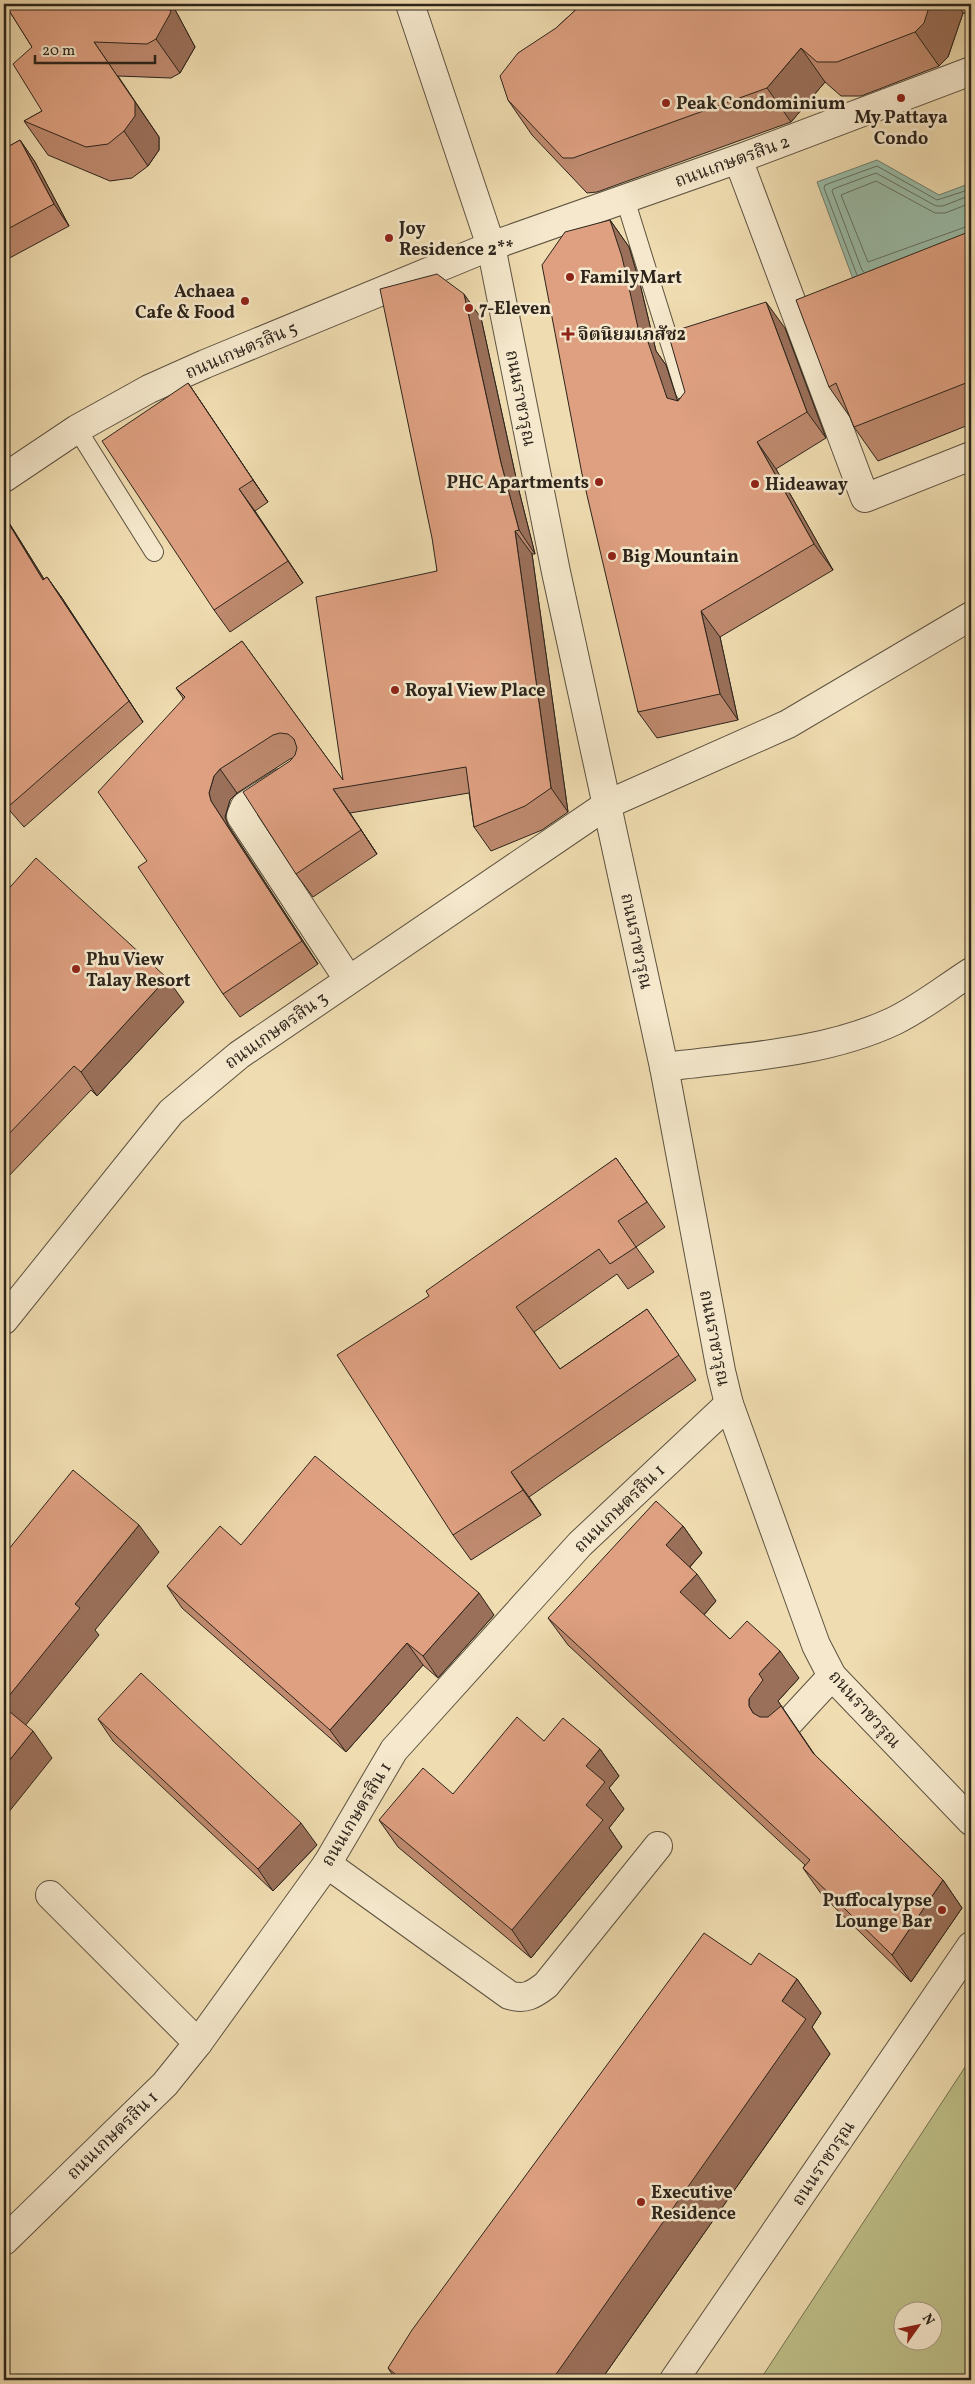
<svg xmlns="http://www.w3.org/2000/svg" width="975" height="2384" viewBox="0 0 975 2384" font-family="Vollkorn,'Noto Serif Thai',serif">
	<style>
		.green { fill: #bebf88; stroke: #757252; fill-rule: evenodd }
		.water { fill: #9abca8; stroke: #6e7f70 }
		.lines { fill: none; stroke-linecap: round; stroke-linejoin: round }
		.shore { stroke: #637062; stroke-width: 1 }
		.lane-casing { stroke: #5d5240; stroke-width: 20 }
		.street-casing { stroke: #5d5240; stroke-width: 30 }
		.lane { stroke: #f5e8cc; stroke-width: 18 }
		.street { stroke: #f5e8cc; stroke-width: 28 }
		.wall { fill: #bf8a6f; stroke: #2c241b }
		.shaded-wall { fill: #9b705a; stroke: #2c241b }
		.building { fill: #dea081; stroke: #2c241b }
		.poi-dot { fill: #8f2418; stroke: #f5e8cc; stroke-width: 2 }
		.labels { text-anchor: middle; stroke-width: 5; stroke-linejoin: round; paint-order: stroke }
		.poi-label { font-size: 18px; font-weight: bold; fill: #2c241b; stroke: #f5e8cc; text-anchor: start }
		.street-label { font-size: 18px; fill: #2c241b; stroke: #f5e8cc }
	</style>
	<rect width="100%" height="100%" fill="#efdcb0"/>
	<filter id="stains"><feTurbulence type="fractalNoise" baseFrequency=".004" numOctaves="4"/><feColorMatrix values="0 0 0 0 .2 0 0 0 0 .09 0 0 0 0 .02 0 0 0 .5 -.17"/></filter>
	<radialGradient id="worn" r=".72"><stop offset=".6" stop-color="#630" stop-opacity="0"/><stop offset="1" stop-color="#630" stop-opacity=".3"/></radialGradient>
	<path class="green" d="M971 2058V2380H760ZM902 2312H932V2342H902Z"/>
	<path class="water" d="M877 160 939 195 971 183V244L856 287 817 182Z"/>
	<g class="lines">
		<g class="shore">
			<path d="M971 203 945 213H935L876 181 841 195 868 262 971 225"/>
			<path d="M864 272 862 270 832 191 833 189 876 173 936 206H943L971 195"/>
			<path d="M857 275 824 188 825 185 877 166 937 200 971 189"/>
		</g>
		<defs>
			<g id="lane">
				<path d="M625 199 685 392"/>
				<path d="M77 429 154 552"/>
			</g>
			<g id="street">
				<path d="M410 4 491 246 556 572 664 1067 721 1371 729 1404 816 1645 832 1676 971 1821"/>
				<path d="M738 159 865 498 971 456"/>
				<path d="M4 478 77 429 149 389 205 364 491 246 738 159 971 71"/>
				<path d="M281 783 245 806 241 816 348 979"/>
				<path d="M664 1067C740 1057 824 1054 894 1021 921 1008 946 988 971 972"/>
				<path d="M4 1320 171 1112 239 1055 608 804 788 724 971 616"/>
				<path d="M783 1729 832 1676"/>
				<path d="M327 1864 509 1995C525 2000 533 1995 546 1985L658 1846"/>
				<path d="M50 1895 198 2043"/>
				<path d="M4 2241 165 2084 198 2043 327 1864 394 1750 580 1544 729 1404"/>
				<path d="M674 2380 971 1946"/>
			</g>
		</defs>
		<use href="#lane" class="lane-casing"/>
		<use href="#street" class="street-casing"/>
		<use href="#lane" class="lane"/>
		<use href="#street" class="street"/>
	</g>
	<g class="wall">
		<path d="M5 4H172L195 47 180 73 171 78 118 76 159 137V150L148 166 132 178 110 181 48 155 24 121 42 111 32 47Z"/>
		<path d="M543 4H564L547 10Z"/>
		<path d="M582 4H971V15L963 13 948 57 939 66 861 96H841L825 82 791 122 597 192 587 193 532 135 508 100 556 28Z"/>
		<path d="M20 140 35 162 69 226 4 261V149Z"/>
		<path d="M610 220 629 247 640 284 656 351 666 365 677 400 785 328 826 438 776 469 833 570 720 637 738 720 657 738 638 712Z"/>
		<path d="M971 231V424L878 461 854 427 850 417 829 387Z"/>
		<path d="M481 318 518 487 535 554H532L568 812 542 830 491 851 474 827 469 793 350 813 377 854 313 897 296 874 290 761 293 758 290 759 237 793 230 800 225 817 228 825 318 964 240 1017 223 994 147 861 183 698 176 688 242 641 343 780 437 571Z"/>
		<path d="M188 383 268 502 255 511 303 583 230 632 214 610Z"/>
		<path d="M4 515 16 534 44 579 47 577 62 598 143 722 24 827 4 804Z"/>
		<path d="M4 894 184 1002 97 1096 91 1090 4 1181Z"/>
		<path d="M616 1158 665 1227 636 1247 654 1272 628 1289 617 1274 534 1332 560 1369 647 1309 696 1380 529 1497 541 1515 471 1560 453 1535 429 1296Z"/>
		<path d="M683 1526 702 1553 690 1567 716 1601 704 1615 730 1639 799 1678 778 1701 815 1755 943 1880 962 1908 911 1982 822 1895 803 1868 805 1865 568 1645 548 1618Z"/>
		<path d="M241 1545 494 1615 438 1678 423 1665 346 1752 182 1608 167 1586Z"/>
		<path d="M98 1719 317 1845 273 1891 113 1741Z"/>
		<path d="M544 1741 600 1749 619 1776 609 1788 624 1809 609 1828 622 1847 531 1958 398 1847 379 1820 453 1794Z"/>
		<path d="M751 1965 797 1979 821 2013 812 2027 830 2054 601 2380H396L388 2368Z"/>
	</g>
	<g class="shaded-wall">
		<path d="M166 4H172L195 47 180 73 156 39Z"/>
		<path d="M930 4H957L963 13 948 57 939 66 915 32Z"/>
		<path d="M94 42 159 137V150L148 166 124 131Z"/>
		<path d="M801 48 825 82 791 122 767 88Z"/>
		<path d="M20 140 35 162 69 226 54 204Z"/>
		<path d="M610 220 629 247 640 284 656 351 666 365 685 424 667 398 641 341Z"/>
		<path d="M464 294 481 318 518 487 535 554 519 530 501 463Z"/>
		<path d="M766 302 785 328 826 438 807 412Z"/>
		<path d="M188 383 203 405 268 502 253 480Z"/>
		<path d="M757 442 776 469 833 570 814 544Z"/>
		<path d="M239 489 255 511 303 583 288 561Z"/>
		<path d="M4 515 16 534 57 600 43 580Z"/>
		<path d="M515 531 532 554 568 812 551 788Z"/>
		<path d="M47 577 62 598 143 722 129 701Z"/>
		<path d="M701 611 720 637 738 720 720 694Z"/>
		<path d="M220 769 237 793 230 800 225 817 228 825 318 964 302 941 211 801 209 793 214 776Z"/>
		<path d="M333 789 350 813 377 854 361 830Z"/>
		<path d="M167 978 184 1002 97 1096 81 1072Z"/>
		<path d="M511 1472 529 1497 541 1515 523 1490Z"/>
		<path d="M139 1525 159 1552 95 1630 99 1635 20 1732 4 1708V1702L75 1604Z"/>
		<path d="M683 1526 702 1553 685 1572 666 1545Z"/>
		<path d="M697 1574 716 1601 699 1620 680 1592Z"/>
		<path d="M479 1593 494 1615 438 1678 423 1656Z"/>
		<path d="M407 1643 423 1665 346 1752 330 1730Z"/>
		<path d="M780 1651 799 1678 778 1701 832 1781 753 1713 749 1706V1699L759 1674Z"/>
		<path d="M33 1731 52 1758 4 1818V1767Z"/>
		<path d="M600 1749 619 1776 609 1788 624 1809 609 1828 622 1847 531 1958 512 1930 586 1805V1766Z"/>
		<path d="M301 1823 317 1845 273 1891 258 1869Z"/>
		<path d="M943 1880 962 1908 911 1982 892 1955Z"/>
		<path d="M797 1979 821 2013 812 2027 830 2054 601 2380H552L782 2001Z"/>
	</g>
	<g class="building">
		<path d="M5 4H166L171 12 156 39 147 44 94 42 135 102V116L124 131 108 144 86 147 24 121 42 111 13 64 32 47Z"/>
		<path d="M582 4H930L924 23 915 32 837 62H817L801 48 767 88 573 158H563L508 100 500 76 518 53 556 28Z"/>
		<path d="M20 140 54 204 4 231V149Z"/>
		<path d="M610 220 622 257 641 341 647 339 667 398 678 401 685 392 668 333 766 302 807 412 757 442 814 544 701 611 720 694 638 712 582 474 542 265 565 232Z"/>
		<path d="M971 231V381L854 427 836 383 829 387 796 300Z"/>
		<path d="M437 274 464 294 501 463 519 530 515 531 551 788 525 806 474 827 466 767 333 789 361 830 296 874 243 792 290 761 295 755 297 748 294 739 288 734 280 733 273 735 220 769 214 776 209 793 211 801 302 941 223 994 138 867 147 861 98 792 185 697 176 688 242 641 343 780 316 597 437 571 432 538 380 289Z"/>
		<path d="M188 383 253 480 239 489 288 561 214 610 102 441Z"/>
		<path d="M4 516 43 580 47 577 129 701 9 806 4 800Z"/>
		<path d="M36 858 167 978 81 1072 74 1066 4 1139V894Z"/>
		<path d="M616 1158 647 1202 618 1221 636 1247 610 1264 599 1249 516 1307 560 1369 647 1309 679 1355 511 1472 523 1490 453 1535 337 1355 429 1296 426 1291Z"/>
		<path d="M315 1456 479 1593 423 1656 407 1643 330 1730 167 1586 220 1526 241 1545Z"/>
		<path d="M73 1470 139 1525 75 1604 80 1608 4 1702V1555Z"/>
		<path d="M656 1501 683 1526 666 1545 697 1574 680 1592 730 1639 747 1621 780 1651 759 1674 763 1680 749 1699V1706L753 1713 760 1717H768L781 1706 813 1753 943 1880 892 1955 803 1868 810 1860 548 1618Z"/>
		<path d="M141 1673 301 1823 258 1869 98 1719Z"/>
		<path d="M4 1707 33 1731 4 1767Z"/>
		<path d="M517 1717 544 1741 563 1718 600 1749 586 1766 605 1782 586 1805 603 1820 512 1930 379 1820 423 1768 453 1794Z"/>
		<path d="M704 1933 751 1965 759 1953 797 1979 782 2001 806 2019 552 2380H402L388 2368 412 2330Z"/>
	</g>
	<g class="poi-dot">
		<circle cx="901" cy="98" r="5"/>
		<circle cx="666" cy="103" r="5"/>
		<circle cx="389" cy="238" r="5"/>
		<circle cx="570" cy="277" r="5"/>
		<circle cx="245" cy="301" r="5"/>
		<circle cx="469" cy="308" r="5"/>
		<path d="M565.5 326.5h5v5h5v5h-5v5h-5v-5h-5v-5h5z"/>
		<circle cx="599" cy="482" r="5"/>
		<circle cx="755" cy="484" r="5"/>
		<circle cx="612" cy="556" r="5"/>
		<circle cx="395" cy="690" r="5"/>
		<circle cx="76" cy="969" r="5"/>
		<circle cx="942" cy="1910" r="5"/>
		<circle cx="641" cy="2202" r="5"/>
	</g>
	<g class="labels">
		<g class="poi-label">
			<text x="676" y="109">Peak Condominium</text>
			<text x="901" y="123" text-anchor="middle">My Pattaya<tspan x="901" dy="21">Condo</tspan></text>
			<text x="399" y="234">Joy<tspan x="399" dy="21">Residence 2**</tspan></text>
			<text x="580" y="283">FamilyMart</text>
			<text x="235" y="297" text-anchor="end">Achaea<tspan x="235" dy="21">Cafe &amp; Food</tspan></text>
			<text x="479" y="314">7-Eleven</text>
			<text x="578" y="340">จิตนิยมเภสัช2</text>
			<text x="589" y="488" text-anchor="end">PHC Apartments</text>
			<text x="765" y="490">Hideaway</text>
			<text x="622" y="562">Big Mountain</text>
			<text x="405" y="696">Royal View Place</text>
			<text x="86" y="965">Phu View<tspan x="86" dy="21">Talay Resort</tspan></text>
			<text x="932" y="1906" text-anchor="end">Puffocalypse<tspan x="932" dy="21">Lounge Bar</tspan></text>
			<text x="651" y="2198">Executive<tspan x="651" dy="21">Residence</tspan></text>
		</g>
		<g class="street-label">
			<text transform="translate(732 161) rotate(-20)" y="6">ถนนเกษตรสิน 2</text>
			<text transform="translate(241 350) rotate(-23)" y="6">ถนนเกษตรสิน 5</text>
			<text transform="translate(521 398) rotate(79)" y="6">ถนนราชวรุณ</text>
			<text transform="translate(637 941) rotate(78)" y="6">ถนนราชวรุณ</text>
			<text transform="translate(276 1030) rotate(-35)" y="6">ถนนเกษตรสิน 3</text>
			<text transform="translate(715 1338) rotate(79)" y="6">ถนนราชวรุณ</text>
			<text transform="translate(619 1508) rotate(-44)" y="6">ถนนเกษตรสิน 1</text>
			<text transform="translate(865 1709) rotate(48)" y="6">ถนนราชวรุณ</text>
			<text transform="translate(356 1814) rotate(-59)" y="6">ถนนเกษตรสิน 1</text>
			<text transform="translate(112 2135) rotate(-44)" y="6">ถนนเกษตรสิน 1</text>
			<text transform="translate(823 2163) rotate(-56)" y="6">ถนนราชวรุณ</text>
		</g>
	</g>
	<rect width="975" height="2384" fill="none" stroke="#efdcb0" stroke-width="20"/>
	<rect x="5" y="5" width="965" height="2374" fill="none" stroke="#2c241b" stroke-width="2.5"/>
	<rect x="10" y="10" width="955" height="2364" fill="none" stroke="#2c241b"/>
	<g transform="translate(918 2326) rotate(57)"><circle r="24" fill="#f5e8cc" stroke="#a59a85"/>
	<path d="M0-4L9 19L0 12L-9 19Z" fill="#8f2418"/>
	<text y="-8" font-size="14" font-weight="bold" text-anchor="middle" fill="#2c241b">N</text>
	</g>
	<path d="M35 55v8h120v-8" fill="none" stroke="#2c241b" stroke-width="2.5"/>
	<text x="42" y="55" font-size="15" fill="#2c241b" stroke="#f5e8cc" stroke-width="4" paint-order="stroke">20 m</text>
	<rect width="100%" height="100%" filter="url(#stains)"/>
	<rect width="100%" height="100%" fill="url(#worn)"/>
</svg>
